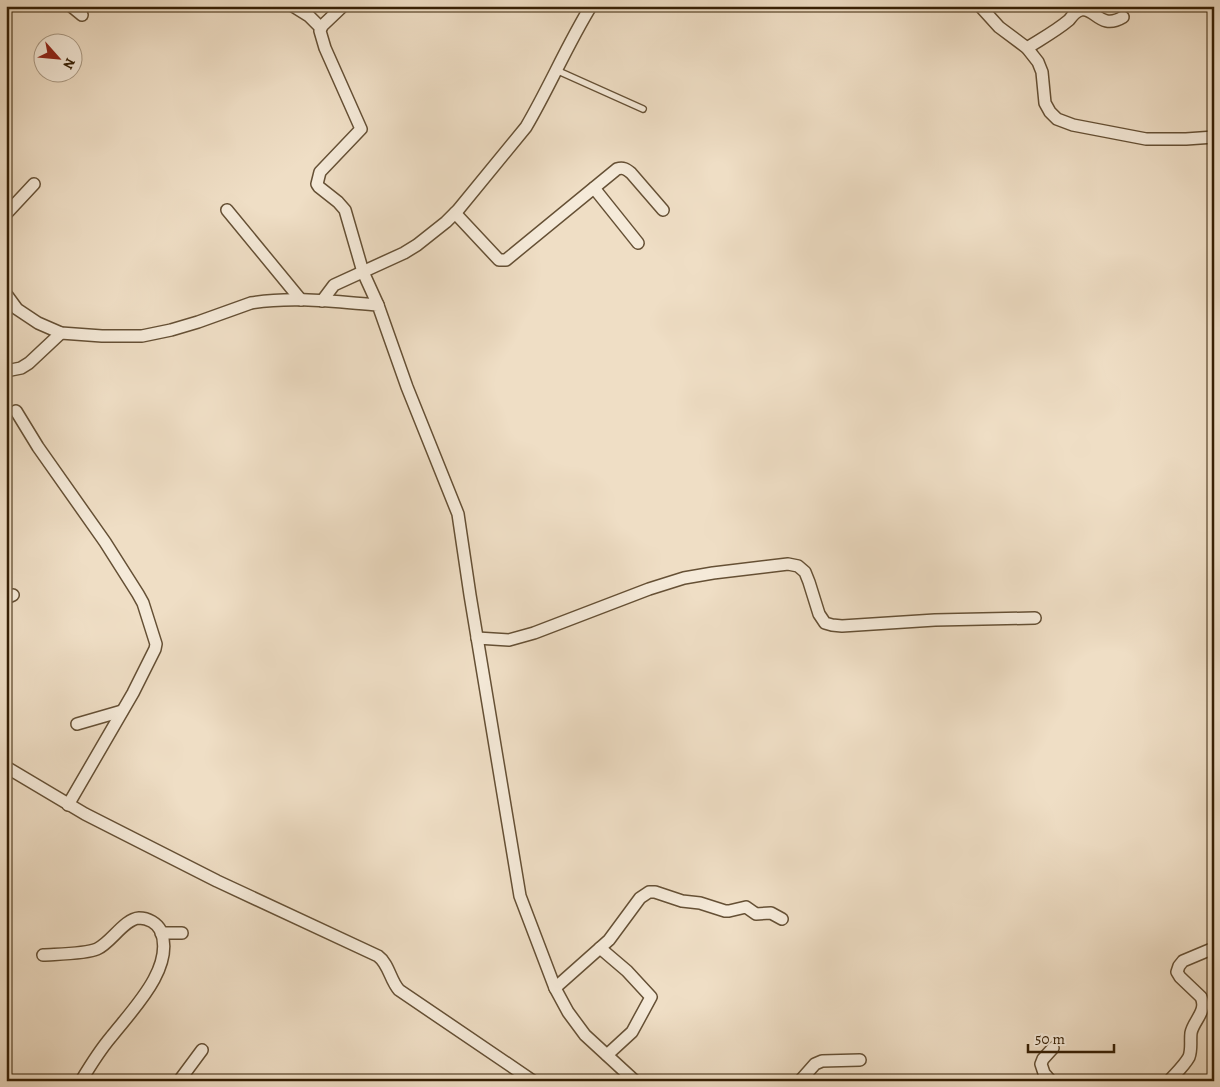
<svg xmlns="http://www.w3.org/2000/svg" width="1220" height="1087" viewBox="0 0 1220 1087" font-family="Alegreya,serif">
	<style>
		.lines { fill: none; stroke-linecap: round; stroke-linejoin: round }
		.lane-casing { stroke: #655035; stroke-width: 8 }
		.street-casing { stroke: #655035; stroke-width: 14 }
		.lane { stroke: #f5ead9; stroke-width: 5.5 }
		.street { stroke: #f5ead9; stroke-width: 11 }
	</style>
	<rect width="100%" height="100%" fill="#efdec5"/>
	<filter id="stains"><feTurbulence type="fractalNoise" baseFrequency=".004" numOctaves="4"/><feColorMatrix values="0 0 0 0 .2 0 0 0 0 .09 0 0 0 0 .02 0 0 0 .5 -.17"/></filter>
	<radialGradient id="worn" r=".72"><stop offset=".6" stop-color="#630" stop-opacity="0"/><stop offset="1" stop-color="#630" stop-opacity=".3"/></radialGradient>
	<g class="lines">
		<defs>
			<path id="lane" d="M556 70 643 109"/>
			<g id="street">
				<path d="M71 6 82 15"/>
				<path d="M293 6 309 16 321 28"/>
				<path d="M343 6 322 26 320 31 325 48 361 129 320 172 317 184 319 187 338 202 345 210 363 272 378 305"/>
				<path d="M980 6 999 27 1027 48 1038 62 1042 72 1045 103 1050 112 1057 119 1073 125 1146 139H1186L1214 137"/>
				<path d="M1027 48C1041 39 1056 31 1069 20 1072 16 1076 11 1081 10 1094 6 1100 31 1123 17"/>
				<path d="M594 188 638 243"/>
				<path d="M227 210 301 300"/>
				<path d="M455 213 499 260H506L617 169C623 167 626 169 631 173L663 210"/>
				<path d="M6 214 34 184"/>
				<path d="M6 294 17 309 38 323 61 333 102 336H142L171 330 198 322 251 303C293 296 337 302 378 305L407 387 458 514 470 595 520 896 555 988 568 1012 585 1035 635 1081"/>
				<path d="M322 301 334 285 404 253 417 245 446 222 458 210 526 127C549 88 567 45 591 6"/>
				<path d="M6 371 21 368 29 363 61 333"/>
				<path d="M16 411 38 447 105 542 138 594 143 603 156 644 155 649 133 693 68 805"/>
				<path d="M6 598 13 595"/>
				<path d="M477 638 509 640 534 633 649 589 684 578 713 573 788 564 798 566 805 572 809 582 819 614 825 623 832 625 842 626 935 620 1035 618"/>
				<path d="M77 724 122 711"/>
				<path d="M6 767 85 814 217 881 378 956C389 964 390 980 399 990L533 1081"/>
				<path d="M161 933H182"/>
				<path d="M600 948 627 971 651 997 632 1032 607 1055"/>
				<path d="M43 955C57 954 86 954 97 949 111 943 124 919 139 918 148 918 157 923 161 931 175 968 132 1010 111 1037 100 1050 90 1066 81 1081"/>
				<path d="M555 988 609 940 640 898 649 892H655L682 901 700 903 725 911H729L746 907 756 914 771 913 782 919"/>
				<path d="M179 1081 202 1050"/>
				<path d="M800 1081 815 1064 822 1061 860 1060"/>
				<path d="M1051 1081 1044 1073 1041 1064 1043 1059 1053 1048"/>
				<path d="M1169 1081C1176 1073 1184 1066 1189 1057 1192 1049 1190 1041 1191 1033 1193 1021 1208 1011 1201 997L1180 977 1177 972 1179 966 1183 961 1214 948"/>
			</g>
		</defs>
		<use href="#lane" class="lane-casing"/>
		<use href="#street" class="street-casing"/>
		<use href="#lane" class="lane"/>
		<use href="#street" class="street"/>
	</g>
	<rect width="1220" height="1087" fill="none" stroke="#efdec5" stroke-width="25"/>
	<rect x="8" y="8" width="1205" height="1072" fill="none" stroke="#372005" stroke-width="2.5"/>
	<rect x="12" y="12" width="1195" height="1062" fill="none" stroke="#372005"/>
	<g transform="translate(58 58) rotate(117)"><circle r="24" fill="#f5ead9" stroke="#a99984"/>
	<path d="M0-4L9 19L0 12L-9 19Z" fill="#8f2418"/>
	<text y="-8" font-size="14" font-weight="bold" text-anchor="middle" fill="#372005">N</text>
	</g>
	<path d="M1028 1044v8h86v-8" fill="none" stroke="#372005" stroke-width="2.5"/>
	<text x="1035" y="1044" font-size="15" fill="#372005" stroke="#f5ead9" stroke-width="4" paint-order="stroke">50 m</text>
	<rect width="100%" height="100%" filter="url(#stains)"/>
	<rect width="100%" height="100%" fill="url(#worn)"/>
</svg>
